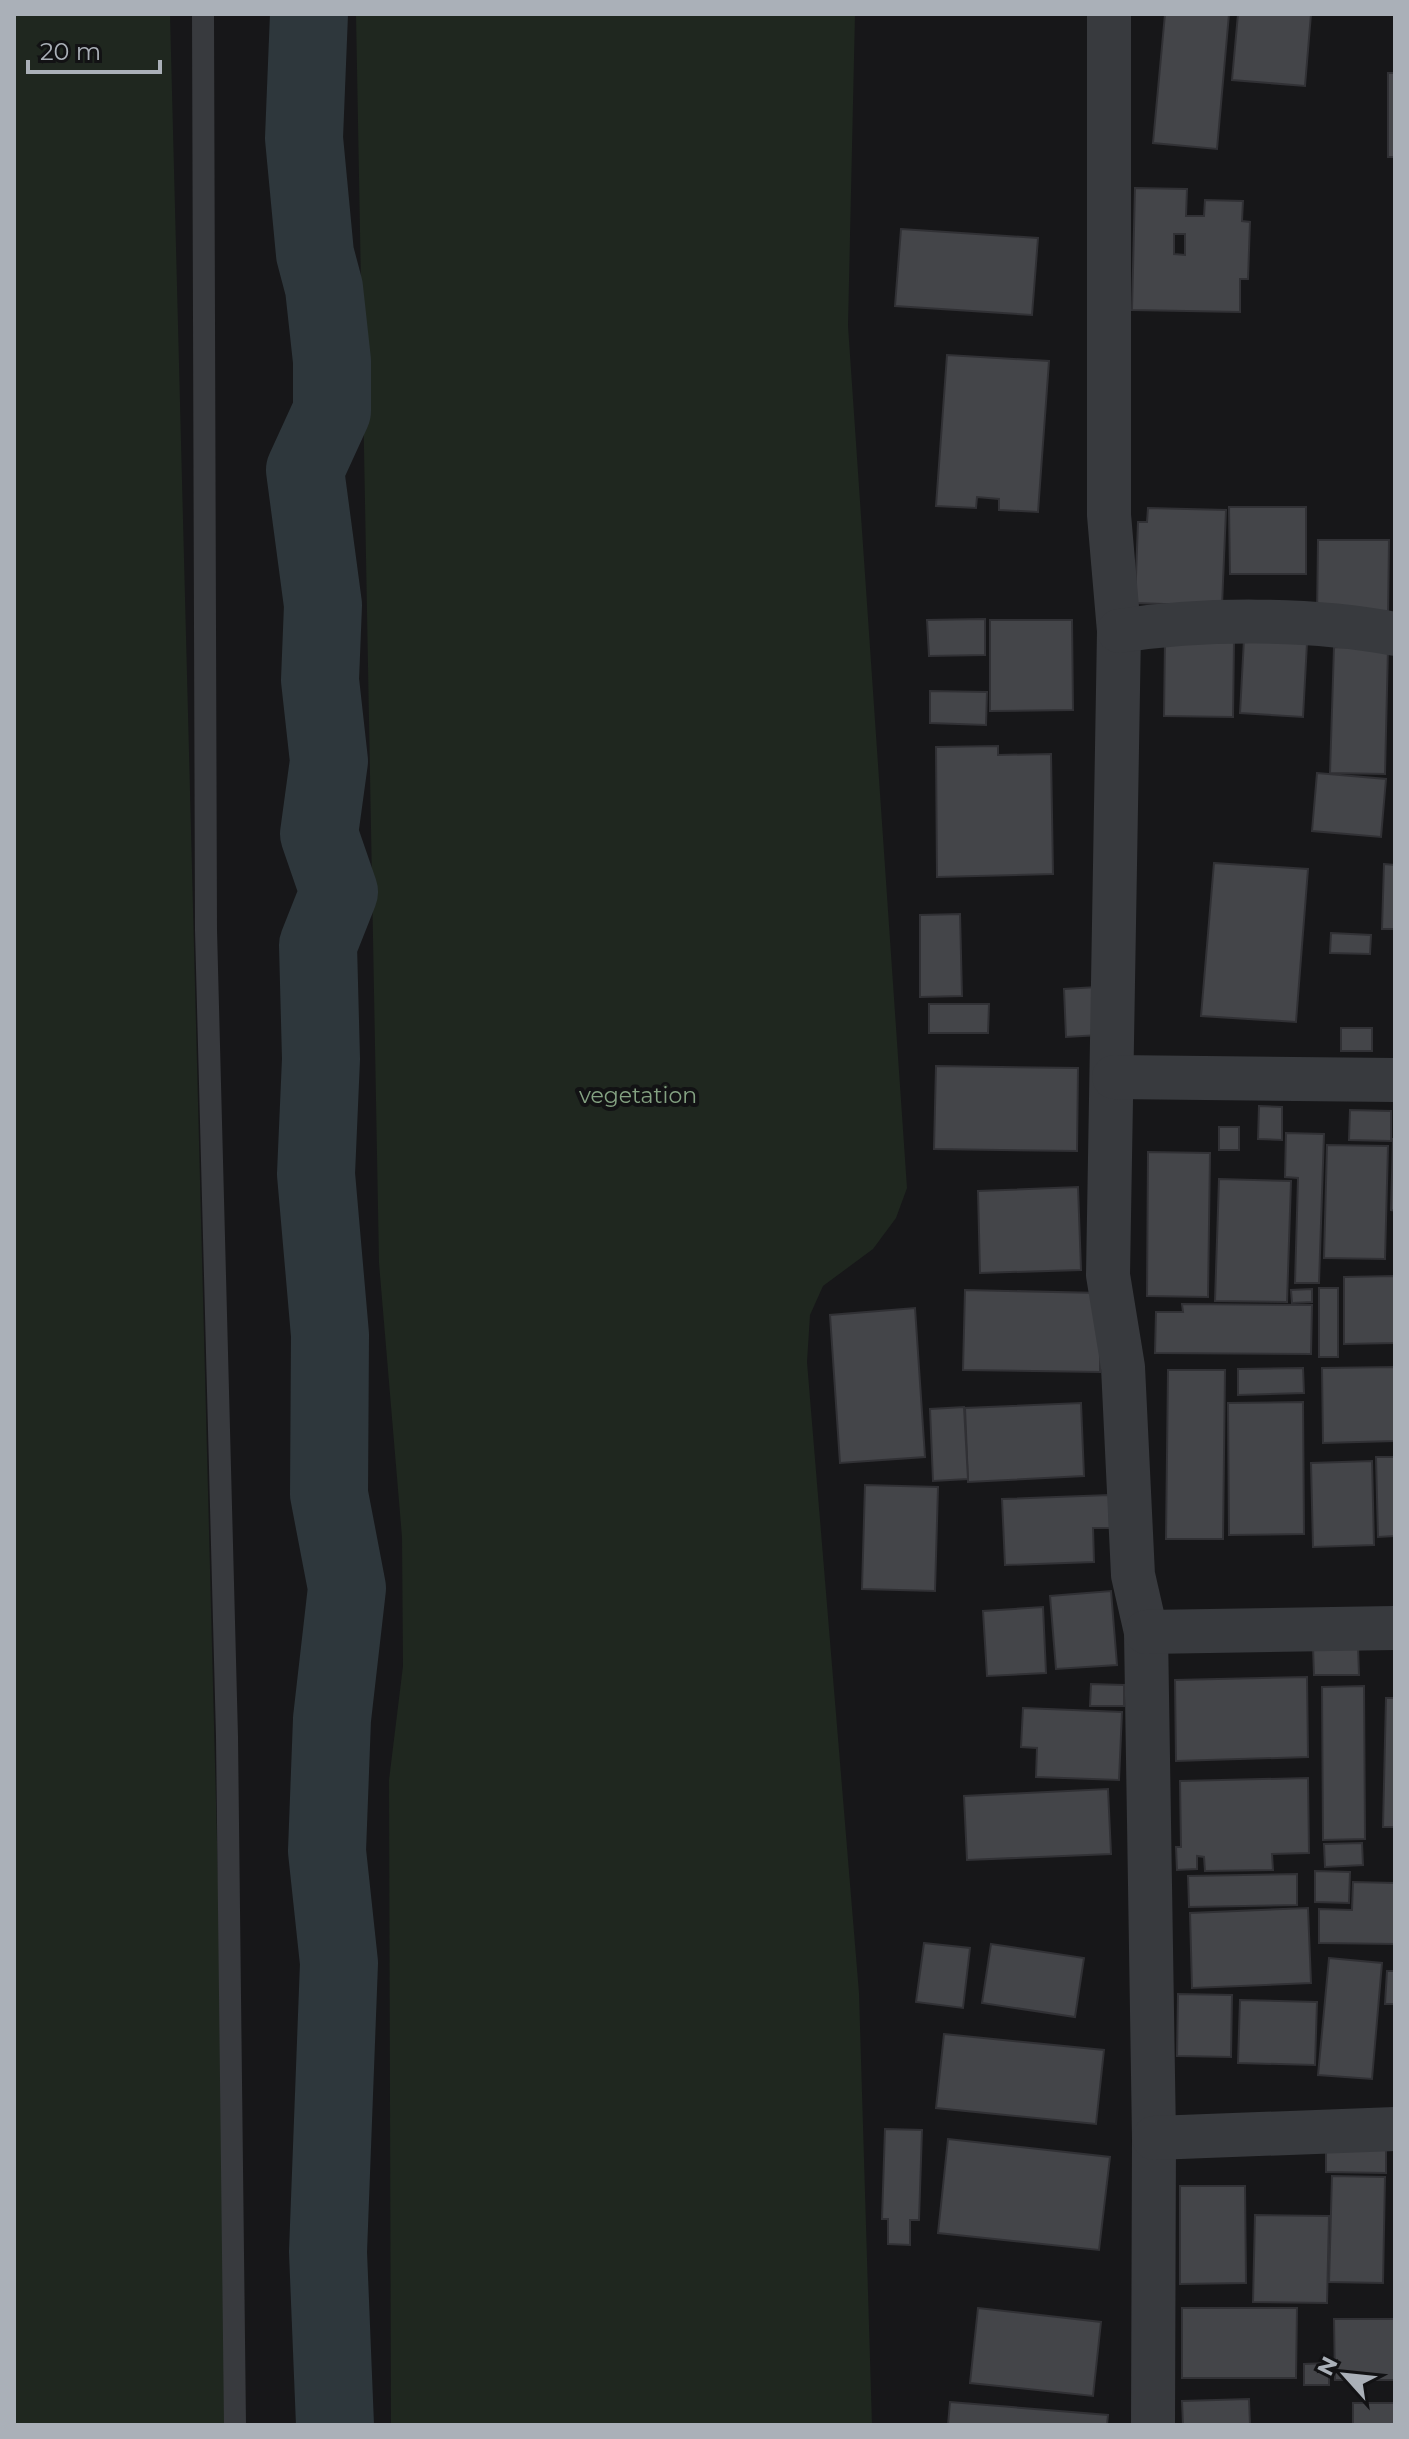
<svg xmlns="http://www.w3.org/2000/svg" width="1409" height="2439" viewBox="0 0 1409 2439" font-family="Montserrat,sans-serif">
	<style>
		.green { fill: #1f271f }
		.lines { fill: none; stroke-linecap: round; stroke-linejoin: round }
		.river { stroke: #2e373c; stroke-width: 78 }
		.building { fill: #444549; stroke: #313135; stroke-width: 2; fill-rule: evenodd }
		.service { stroke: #383a3e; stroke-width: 22 }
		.minor { stroke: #383a3e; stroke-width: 44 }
		.labels { text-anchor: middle; stroke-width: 8; stroke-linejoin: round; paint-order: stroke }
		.park-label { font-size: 22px; fill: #84a282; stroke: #121214 }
	</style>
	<rect width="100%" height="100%" fill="#171719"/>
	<g class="green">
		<path d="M14 14H170L232 2425H14Z"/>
		<path d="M356 14H855L848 326 907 1188 896 1218 873 1249 823 1286 810 1315 807 1362 859 1993 872 2425H391L389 1780 403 1666 402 1537 379 1263Z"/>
	</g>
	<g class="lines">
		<path class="river" d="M309 14 304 138 315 254 324 288 332 361V411L305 470 323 605 320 680 329 761 319 834 339 892 318 945 321 1059 316 1174 330 1335 329 1494 347 1588 332 1719 327 1851 339 1963 328 2252 335 2425"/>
	</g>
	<g class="building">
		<path d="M1165 14H1229L1217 149 1153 143Z"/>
		<path d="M1238 14H1311L1305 86 1232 80Z"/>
		<rect x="1388" y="73" width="7" height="84"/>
		<path d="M1135 188 1187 189 1186 216H1204L1205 200 1243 201 1242 221 1250 222 1248 279H1240V312L1132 310ZM1174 234H1185V255L1174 254Z"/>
		<path d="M901 229 1038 238 1032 315 895 306Z"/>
		<path d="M947 355 1049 361 1038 512 999 510V499L977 497 976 508 936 506Z"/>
		<path d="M1229 507H1306V574H1230Z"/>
		<path d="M1148 508 1226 510 1222 606 1135 603 1138 522H1147Z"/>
		<path d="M1318 540H1389L1388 617H1317Z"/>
		<path d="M985 619V655L929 656 927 620Z"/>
		<path d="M990 620H1072L1073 710 990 711Z"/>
		<path d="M1244 639 1307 643 1303 717 1240 713Z"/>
		<path d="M1165 640 1234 641 1233 717 1164 716Z"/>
		<path d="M1334 647 1388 648 1385 774 1330 773Z"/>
		<path d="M930 691 987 692 986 725 930 723Z"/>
		<path d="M998 746V755L1051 754 1053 874 937 877 936 747Z"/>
		<path d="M1317 773 1386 779 1381 837 1312 831Z"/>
		<path d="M1214 863 1308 869 1296 1022 1201 1016Z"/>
		<path d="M1384 864 1395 865V929H1382Z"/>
		<path d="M960 914 962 996 920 997V915Z"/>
		<path d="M1331 933 1371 935 1370 954 1330 953Z"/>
		<path d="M1097 987 1100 1035 1066 1037 1064 989Z"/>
		<path d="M929 1004H989L988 1033H929Z"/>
		<rect x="1341" y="1028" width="31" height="23"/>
		<path d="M936 1066 1078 1068 1077 1151 934 1149Z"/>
		<path d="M1259 1106 1282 1107V1140L1258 1139Z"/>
		<path d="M1350 1110 1391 1111V1141L1349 1140Z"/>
		<rect x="1219" y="1127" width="20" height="23"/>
		<path d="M1286 1133 1324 1134 1319 1283H1295L1298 1178 1285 1177Z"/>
		<path d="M1393 1139H1395V1211L1391 1210Z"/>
		<path d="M1327 1145 1388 1146 1385 1259 1324 1258Z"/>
		<path d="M1148 1152 1210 1153 1208 1297 1147 1296Z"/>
		<path d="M1219 1179 1291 1181 1287 1302 1215 1301Z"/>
		<path d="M1078 1187 1081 1270 980 1273 978 1191Z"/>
		<path d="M1395 1276V1343L1344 1344V1277Z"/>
		<rect x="1319" y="1288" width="19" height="69"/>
		<path d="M1312 1289V1302L1292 1303 1291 1290Z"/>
		<path d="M965 1290 1101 1293 1100 1372 963 1370Z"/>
		<path d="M1182 1304 1312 1305 1311 1354 1155 1353 1156 1312H1183Z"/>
		<path d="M915 1308 925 1457 840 1463 830 1315Z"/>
		<path d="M1395 1367V1441L1323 1443 1322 1368Z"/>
		<path d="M1303 1368 1304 1393 1238 1395V1369Z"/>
		<path d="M1168 1370H1225L1223 1539H1166Z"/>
		<path d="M1303 1402 1304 1534 1229 1535 1228 1403Z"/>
		<path d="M1081 1403 1084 1476 968 1482 965 1408Z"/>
		<path d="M964 1407 968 1479 933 1481 930 1409Z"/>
		<path d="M1376 1457H1395V1536L1378 1537Z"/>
		<path d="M1372 1461 1374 1545 1313 1547 1311 1463Z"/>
		<path d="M865 1485 938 1487 935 1591 862 1589Z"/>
		<path d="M1109 1495 1110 1528H1093L1094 1562 1005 1565 1002 1499Z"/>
		<path d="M1111 1591 1117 1665 1056 1669 1050 1596Z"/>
		<path d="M1043 1607 1046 1673 987 1676 983 1611Z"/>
		<path d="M1313 1647H1358L1359 1675H1314Z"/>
		<path d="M1307 1677 1308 1757 1176 1761 1175 1680Z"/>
		<path d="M1091 1684 1124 1685V1706H1090Z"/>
		<path d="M1364 1686 1365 1839 1323 1840 1322 1687Z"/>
		<path d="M1386 1698H1395V1827H1383Z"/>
		<path d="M1023 1708 1122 1712 1119 1780 1036 1777 1037 1748 1021 1747Z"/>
		<path d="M1308 1778 1309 1853 1272 1854 1273 1870 1205 1871 1204 1857 1197 1856V1869L1177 1870 1176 1847H1181L1180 1781Z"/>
		<path d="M1108 1789 1111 1854 967 1860 964 1796Z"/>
		<path d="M1362 1843 1363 1865 1325 1867 1324 1844Z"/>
		<path d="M1315 1871 1350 1872 1349 1903 1315 1902Z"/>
		<path d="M1297 1874V1905L1189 1907 1188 1876Z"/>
		<path d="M1353 1882 1395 1883V1944L1319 1943V1909L1352 1910Z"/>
		<path d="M1308 1908 1311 1983 1192 1988 1190 1913Z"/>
		<path d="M924 1943 970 1948 963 2008 916 2002Z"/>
		<path d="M991 1944 1084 1958 1075 2017 982 2003Z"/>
		<path d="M1329 1958 1382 1963 1372 2079 1318 2075Z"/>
		<path d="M1387 1971H1395V2004H1385Z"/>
		<path d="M1178 1994 1232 1995 1231 2057 1177 2056Z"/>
		<path d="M1240 2000 1317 2002 1315 2065 1238 2063Z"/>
		<path d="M944 2034 1104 2050 1096 2124 936 2108Z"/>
		<path d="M885 2129 922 2130 919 2220H910V2245L888 2244V2219H882Z"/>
		<path d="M948 2139 1110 2157 1099 2250 938 2233Z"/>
		<path d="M1326 2143 1386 2144V2173L1326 2172Z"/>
		<path d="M1332 2176 1385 2177 1383 2283 1329 2282Z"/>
		<path d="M1180 2186H1245L1246 2283 1180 2284Z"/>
		<path d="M1255 2215 1329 2216 1327 2303 1253 2302Z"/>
		<path d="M978 2308 1101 2322 1093 2396 970 2383Z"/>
		<path d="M1182 2308H1297L1296 2378H1182Z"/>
		<path d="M1334 2319H1395V2380H1335Z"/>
		<path d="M1329 2363V2385H1304V2364Z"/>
		<path d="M1249 2399 1250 2425H1183L1182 2401Z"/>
		<path d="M950 2402 1108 2415 1107 2425H948Z"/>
		<rect x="1353" y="2403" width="42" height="22"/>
	</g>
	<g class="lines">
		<path class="service" d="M203 14 206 930 227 1737 235 2425"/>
		<g class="minor">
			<path d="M1109 14V515L1119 631 1108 1275 1123 1367 1133 1575 1146 1632 1154 2138 1153 2425"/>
			<path d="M1119 631C1203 618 1311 618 1395 634"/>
			<path d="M1114 1077 1395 1080"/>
			<path d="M1146 1632 1395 1628"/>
			<path d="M1154 2138 1395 2129"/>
		</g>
	</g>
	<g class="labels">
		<g class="park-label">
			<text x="638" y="1103">vegetation</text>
		</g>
	</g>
	<rect width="1409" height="2439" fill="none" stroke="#aab0b8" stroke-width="32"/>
	<g transform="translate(1345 2375) rotate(297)" stroke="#121214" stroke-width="6" paint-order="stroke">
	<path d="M0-6L14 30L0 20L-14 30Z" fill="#aab0b8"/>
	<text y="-12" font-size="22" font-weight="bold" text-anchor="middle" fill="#aab0b8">N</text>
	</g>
	<path d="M28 60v12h132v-12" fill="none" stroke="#aab0b8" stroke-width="4"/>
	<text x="40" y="60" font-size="24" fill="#aab0b8" stroke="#121214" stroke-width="6" paint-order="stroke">20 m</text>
</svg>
